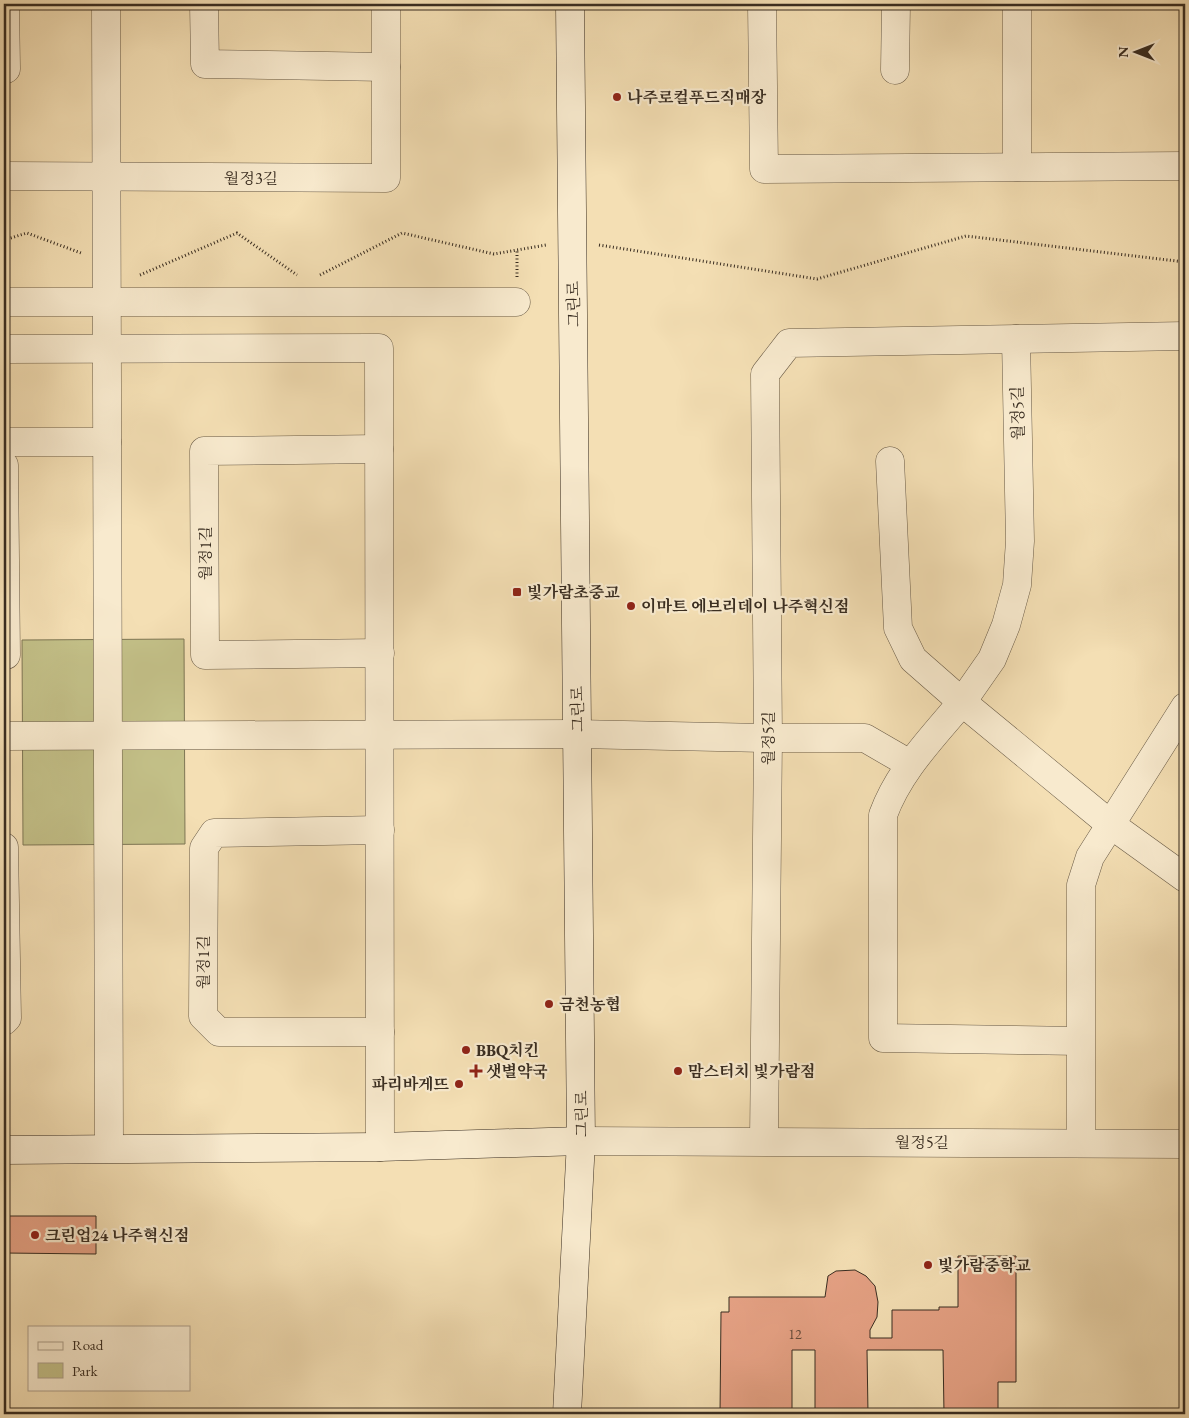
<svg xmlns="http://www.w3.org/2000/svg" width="1189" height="1418" viewBox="0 0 1189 1418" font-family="'EB Garamond','Noto Serif KR',serif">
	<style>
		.green { fill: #c3c088; stroke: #7e7654 }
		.building { fill: #e5a184; stroke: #392d21 }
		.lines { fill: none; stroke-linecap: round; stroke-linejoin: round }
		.street-casing { stroke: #685a46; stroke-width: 29 }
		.secondary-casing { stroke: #392d21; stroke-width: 29 }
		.path { stroke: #392d21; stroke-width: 3; stroke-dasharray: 1 2.5; stroke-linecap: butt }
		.street { stroke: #f8eace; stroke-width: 28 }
		.secondary { stroke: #f8eace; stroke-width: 28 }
		.poi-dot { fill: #8f2418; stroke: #f8eace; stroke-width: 2 }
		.labels { text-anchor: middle; stroke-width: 4.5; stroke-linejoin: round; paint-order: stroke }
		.number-label { font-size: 14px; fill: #644a3a }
		.poi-label { font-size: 16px; font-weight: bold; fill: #392d21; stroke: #f8eace; text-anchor: start }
		.street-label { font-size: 16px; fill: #392d21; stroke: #f8eace }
	</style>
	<rect width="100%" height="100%" fill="#f4dfb4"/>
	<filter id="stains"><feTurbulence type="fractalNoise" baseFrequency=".004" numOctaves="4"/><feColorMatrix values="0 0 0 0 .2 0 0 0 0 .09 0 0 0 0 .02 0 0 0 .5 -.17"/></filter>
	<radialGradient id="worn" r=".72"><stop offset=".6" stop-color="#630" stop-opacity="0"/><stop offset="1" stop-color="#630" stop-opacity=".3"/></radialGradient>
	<path class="green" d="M184 639 185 844 23 845 22 640Z"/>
	<g class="building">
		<path d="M4 1216H96V1254L4 1253Z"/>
		<path d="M958 1256H1016V1382H998V1414H944L943 1350H867L868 1414H815V1350H792V1414H720L721 1312H729V1297H825L828 1276 836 1271 855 1270 866 1276 875 1286 878 1302 877 1317 870 1330V1338H892V1310H939V1307H958Z"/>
	</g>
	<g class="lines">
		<defs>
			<g id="street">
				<path d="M106 4 109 1147"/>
				<path d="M204 4 205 64 386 67"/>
				<path d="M762 4 764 169 1185 166"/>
				<path d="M1017 4V167"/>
				<path d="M4 69H6L5 4"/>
				<path d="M895 70 896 4"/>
				<path d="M4 176 386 178V4"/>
				<path d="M4 302H516"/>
				<path d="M1016 339 1020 541 1017 585 1006 625 992 659 962 702 1110 824 1185 878"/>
				<path d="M4 349 379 348 380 1147"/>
				<path d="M4 442H107"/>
				<path d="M379 449 204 451 205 655 380 653"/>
				<path d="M890 461 898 628 913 659 962 702C932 738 899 771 883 815V1038L1080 1041"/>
				<path d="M4 465 6 655H4"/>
				<path d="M4 736 577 734 768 738H865L910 764"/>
				<path d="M380 830 214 833 204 848 203 1016 219 1032H380"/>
				<path d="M4 847 7 1018 4 1021"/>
				<path d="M581 1141 1185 1144"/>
				<path d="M764 1141 768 738 765 374 789 343 1185 336"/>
				<path d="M1081 1142V885L1090 857 1185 707"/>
			</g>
			<g id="secondary">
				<path d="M4 1150 380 1147 581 1141"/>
				<path d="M567 1414 581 1141 570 4"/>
			</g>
		</defs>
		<use href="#street" class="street-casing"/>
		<use href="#secondary" class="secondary-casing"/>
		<g class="path">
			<path d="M4 240 27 233 81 253"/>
			<path d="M599 245 817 279 966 236 1185 262"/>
			<path d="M140 275 237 233 297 275"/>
			<path d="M320 275 402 233 494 254 546 245"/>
			<path d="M517 277V250"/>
		</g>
		<use href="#street" class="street"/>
		<use href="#secondary" class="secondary"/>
	</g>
	<g class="poi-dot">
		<circle cx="617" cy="97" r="5"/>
		<rect x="512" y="587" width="10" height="10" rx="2.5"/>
		<circle cx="631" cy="606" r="5"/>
		<circle cx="549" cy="1004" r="5"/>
		<circle cx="466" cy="1050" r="5"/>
		<path d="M473.5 1063.5h5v5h5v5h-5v5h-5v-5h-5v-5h5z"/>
		<circle cx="678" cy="1071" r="5"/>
		<circle cx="459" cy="1084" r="5"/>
		<circle cx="35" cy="1235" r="5"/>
		<circle cx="928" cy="1265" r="5"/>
	</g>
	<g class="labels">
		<g class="number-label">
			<text x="795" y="1339">12</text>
		</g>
		<g class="poi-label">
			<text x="627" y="103">나주로컬푸드직매장</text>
			<text x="527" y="598">빛가람초중교</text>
			<text x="641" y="612">이마트 에브리데이 나주혁신점</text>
			<text x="559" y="1010">금천농협</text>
			<text x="476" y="1056">BBQ치킨</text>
			<text x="486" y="1077">샛별약국</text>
			<text x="688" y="1077">맘스터치 빛가람점</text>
			<text x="449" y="1090" text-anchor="end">파리바게뜨</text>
			<text x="45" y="1241">크린업24 나주혁신점</text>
			<text x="938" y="1271">빛가람중학교</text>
		</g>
		<g class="street-label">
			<text x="251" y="184">월정3길</text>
			<text transform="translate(573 304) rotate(-91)" y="6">그린로</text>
			<text transform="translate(1017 413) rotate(-91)" y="6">월정5길</text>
			<text transform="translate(205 553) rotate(-90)" y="6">월정1길</text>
			<text transform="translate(577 709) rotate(-91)" y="6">그린로</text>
			<text transform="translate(768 738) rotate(-90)" y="6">월정5길</text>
			<text transform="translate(203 962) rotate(-90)" y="6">월정1길</text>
			<text transform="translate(581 1114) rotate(-90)" y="6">그린로</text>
			<text x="922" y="1148">월정5길</text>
		</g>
	</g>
	<rect width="1189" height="1418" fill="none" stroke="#f4dfb4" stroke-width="20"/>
	<rect x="5" y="5" width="1179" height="1408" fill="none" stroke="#392d21" stroke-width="2.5"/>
	<rect x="10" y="10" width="1169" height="1398" fill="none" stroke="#392d21"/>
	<rect x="28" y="1326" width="162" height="65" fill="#f8eace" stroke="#ac9e89"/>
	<rect x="38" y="1342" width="25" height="8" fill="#f8eace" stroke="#ac9e89"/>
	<text x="72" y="1350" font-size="15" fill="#392d21">Road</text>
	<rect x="38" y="1363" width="25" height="15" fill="#c3c088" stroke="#ac9e89"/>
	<text x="72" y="1376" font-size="15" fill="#392d21">Park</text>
	<g transform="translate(1136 52) rotate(270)" stroke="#f8eace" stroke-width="4" paint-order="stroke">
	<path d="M0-4L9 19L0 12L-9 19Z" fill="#392d21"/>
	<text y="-8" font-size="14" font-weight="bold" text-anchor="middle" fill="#392d21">N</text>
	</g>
	<rect width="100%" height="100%" filter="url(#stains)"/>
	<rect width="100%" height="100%" fill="url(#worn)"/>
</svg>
